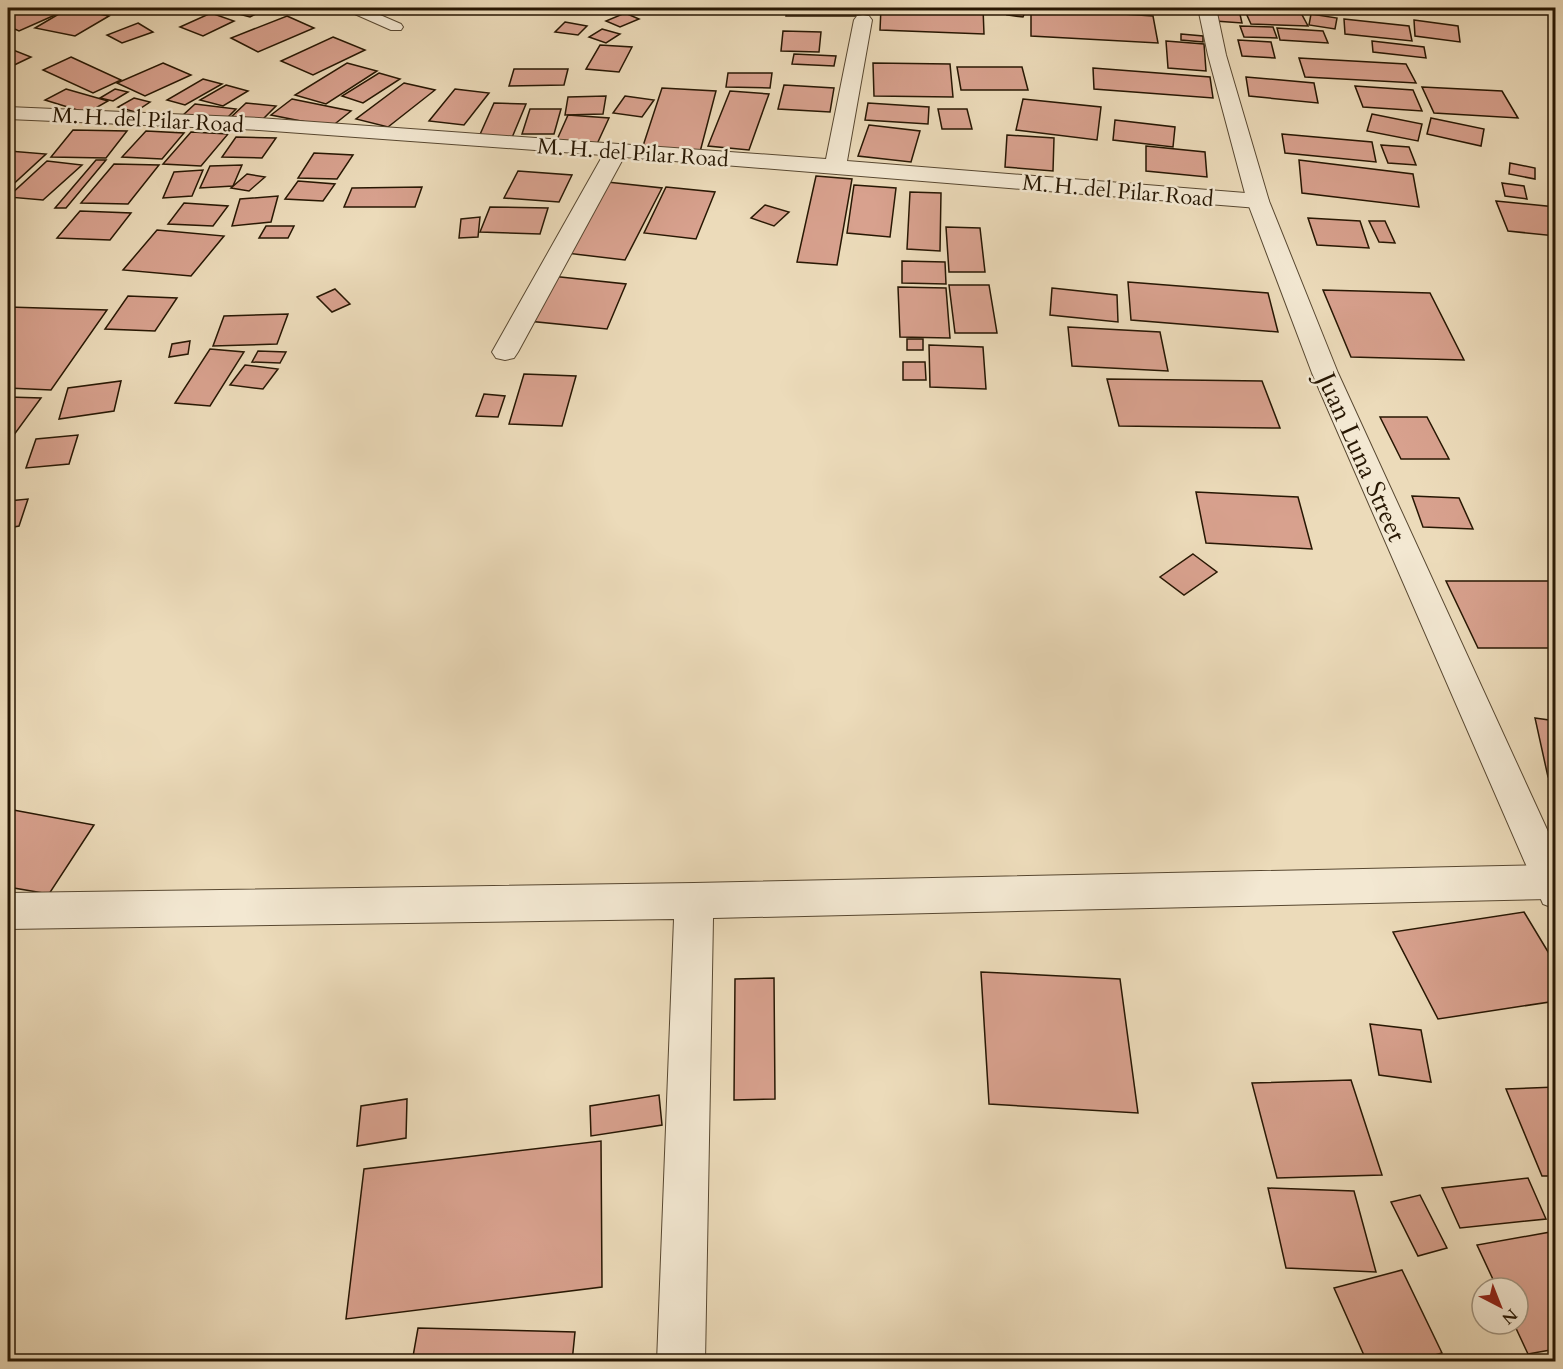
<svg xmlns="http://www.w3.org/2000/svg" width="1563" height="1369" viewBox="0 0 1563 1369" font-family="Cardo,serif">
	<style>
		.building { fill: #d8a18e; stroke: #271703; stroke-width: 1.5 }
		.lines { fill: none; stroke-linecap: round; stroke-linejoin: round }
		.service-casing { stroke: #584831; stroke-width: 2 }
		.minor-casing { stroke: #584831; stroke-width: 2 }
		.tertiary-casing { stroke: #584831; stroke-width: 2 }
		.service { fill: #f3e8d2; fill-rule: evenodd }
		.minor { fill: #f3e8d2; fill-rule: evenodd }
		.tertiary { fill: #f3e8d2; fill-rule: evenodd }
		.labels { text-anchor: middle; stroke-width: 5; stroke-linejoin: round; paint-order: stroke }
		.far-street-label { font-size: 22px; fill: #271703; stroke: #f3e8d2 }
		.street-label { font-size: 26px; fill: #271703; stroke: #f3e8d2 }
	</style>
	<rect width="100%" height="100%" fill="#ecdbba"/>
	<filter id="stains"><feTurbulence type="fractalNoise" baseFrequency=".00333" numOctaves="4"/><feColorMatrix values="0 0 0 0 .2 0 0 0 0 .09 0 0 0 0 .02 0 0 0 .5 -.17"/></filter>
	<radialGradient id="worn" r=".72"><stop offset=".6" stop-color="#630" stop-opacity="0"/><stop offset="1" stop-color="#630" stop-opacity=".3"/></radialGradient>
	<g class="building">
		<path d="M8 8H34L55 15 19 31 8 26Z"/>
		<path d="M69 8 109 16 75 36 35 28Z"/>
		<path d="M178 8H213L199 14Z"/>
		<path d="M222 8H267L250 17 219 9Z"/>
		<path d="M787 8H855L856 16H786Z"/>
		<path d="M881 8H983L984 34 880 30Z"/>
		<path d="M1010 8 1026 10 1023 17 1007 15Z"/>
		<path d="M1031 8 1153 16 1158 43 1031 36Z"/>
		<path d="M1142 8H1168V13L1142 11Z"/>
		<path d="M1213 8 1239 10 1242 23 1215 21Z"/>
		<path d="M1245 11 1301 13 1308 26 1251 24Z"/>
		<path d="M211 13 234 21 203 36 180 27Z"/>
		<path d="M625 13 639 19 620 27 606 21Z"/>
		<path d="M1311 14 1337 18 1335 29 1309 25Z"/>
		<path d="M287 16 314 28 258 52 231 38Z"/>
		<path d="M1344 19 1409 26 1412 41 1345 34Z"/>
		<path d="M1414 20 1458 26 1460 42 1415 36Z"/>
		<path d="M565 22 587 26 578 35 555 32Z"/>
		<path d="M138 23 153 32 122 43 107 35Z"/>
		<path d="M1240 26 1273 27 1277 38 1244 37Z"/>
		<path d="M1277 28 1323 31 1328 43 1280 40Z"/>
		<path d="M602 29 620 34 606 43 589 37Z"/>
		<path d="M783 31 821 32 819 52 781 51Z"/>
		<path d="M1181 34 1203 36V42L1181 40Z"/>
		<path d="M333 37 365 50 313 75 281 61Z"/>
		<path d="M1238 40 1271 42 1275 58 1242 56Z"/>
		<path d="M1166 41 1204 44 1206 71 1168 68Z"/>
		<path d="M1372 41 1424 47 1426 58 1373 52Z"/>
		<path d="M600 45 632 47 619 72 586 69Z"/>
		<path d="M8 48 31 57 8 68Z"/>
		<path d="M794 54 836 56 834 66 792 64Z"/>
		<path d="M71 57 121 80 93 93 43 70Z"/>
		<path d="M1299 58 1406 64 1416 83 1305 77Z"/>
		<path d="M163 63 191 75 145 96 117 83Z"/>
		<path d="M347 63 377 71 326 104 295 95Z"/>
		<path d="M873 63 950 64 953 97 874 96Z"/>
		<path d="M957 67H1022L1028 90H961Z"/>
		<path d="M1093 68 1210 77 1213 98 1094 89Z"/>
		<path d="M514 69H568L564 85 509 86Z"/>
		<path d="M379 73 400 79 363 103 342 96Z"/>
		<path d="M728 73H772L770 88 726 87Z"/>
		<path d="M1246 77 1314 83 1318 103 1249 96Z"/>
		<path d="M203 79 222 84 185 105 167 100Z"/>
		<path d="M404 83 435 90 388 127 356 119Z"/>
		<path d="M226 85 248 91 223 106 200 100Z"/>
		<path d="M784 85 834 88 830 112 778 109Z"/>
		<path d="M1355 86 1413 90 1422 111 1363 107Z"/>
		<path d="M1422 87 1502 91 1518 118 1434 113Z"/>
		<path d="M662 88 716 91 700 152 642 149Z"/>
		<path d="M66 89 108 101 87 113 45 100Z"/>
		<path d="M115 89 128 92 113 101 100 98Z"/>
		<path d="M455 89 489 93 464 125 429 121Z"/>
		<path d="M730 91 769 94 749 150 708 146Z"/>
		<path d="M606 96 603 114 565 115 568 97Z"/>
		<path d="M625 96 654 100 642 117 613 113Z"/>
		<path d="M134 98 150 102 135 112 118 107Z"/>
		<path d="M292 99 351 111 331 127 271 115Z"/>
		<path d="M1023 99 1101 107 1097 140 1016 130Z"/>
		<path d="M246 103 276 106 259 123 228 120Z"/>
		<path d="M494 103 526 104 511 140 478 139Z"/>
		<path d="M868 103 929 107 928 124 865 120Z"/>
		<path d="M195 104 236 109 223 122 181 117Z"/>
		<path d="M530 109H561L554 134H522Z"/>
		<path d="M938 109H967L972 129H942Z"/>
		<path d="M1372 114 1422 124 1418 141 1367 131Z"/>
		<path d="M568 115 609 118 597 144 556 142Z"/>
		<path d="M1431 118 1484 129 1481 146 1427 134Z"/>
		<path d="M1115 120 1175 127 1173 147 1113 140Z"/>
		<path d="M869 125 920 131 911 162 858 156Z"/>
		<path d="M73 130 127 131 106 158 51 157Z"/>
		<path d="M146 131 184 133 162 159 122 157Z"/>
		<path d="M191 132 228 134 201 166 163 164Z"/>
		<path d="M1282 134 1372 142 1376 162 1285 153Z"/>
		<path d="M1007 135 1054 138 1053 171 1005 167Z"/>
		<path d="M236 137 276 138 262 158 222 157Z"/>
		<path d="M1381 145 1409 147 1416 165 1388 163Z"/>
		<path d="M1146 146 1205 152 1207 177 1146 171Z"/>
		<path d="M9 151 46 154 8 189V153Z"/>
		<path d="M314 153 353 155 337 179 298 178Z"/>
		<path d="M96 160H106L66 208H55Z"/>
		<path d="M1299 160 1413 174 1419 207 1302 193Z"/>
		<path d="M47 161 82 165 43 200 8 197Z"/>
		<path d="M1510 163 1535 168V179L1509 174Z"/>
		<path d="M114 164 159 165 128 204 81 203Z"/>
		<path d="M242 165 233 186 200 188 210 166Z"/>
		<path d="M203 170 192 196 163 198 174 172Z"/>
		<path d="M518 171 572 175 559 202 504 198Z"/>
		<path d="M247 174 265 177 249 191 231 188Z"/>
		<path d="M816 176 852 179 837 265 797 262Z"/>
		<path d="M298 181 335 184 323 201 285 199Z"/>
		<path d="M607 182 662 188 625 260 566 253Z"/>
		<path d="M1502 183 1524 186 1527 199 1505 196Z"/>
		<path d="M854 185 896 188 890 237 847 233Z"/>
		<path d="M422 187 415 207H344L352 188Z"/>
		<path d="M666 187 715 192 696 239 644 233Z"/>
		<path d="M910 192 941 193 940 251 907 249Z"/>
		<path d="M278 196 271 222 232 226 240 199Z"/>
		<path d="M1496 201 1556 207V236L1508 231Z"/>
		<path d="M184 203 228 206 213 226 168 224Z"/>
		<path d="M765 205 789 212 774 226 751 218Z"/>
		<path d="M490 207 548 208 540 234 480 232Z"/>
		<path d="M80 211 131 213 110 240 57 238Z"/>
		<path d="M480 217 478 237 459 238 461 219Z"/>
		<path d="M1308 218 1360 221 1369 248 1317 245Z"/>
		<path d="M1369 221H1385L1395 243 1379 242Z"/>
		<path d="M266 226H294L288 238H259Z"/>
		<path d="M946 227 980 228 985 272H949Z"/>
		<path d="M157 230 224 236 191 276 123 270Z"/>
		<path d="M902 261 945 262 946 284 902 283Z"/>
		<path d="M551 276 626 284 607 329 528 321Z"/>
		<path d="M1128 282 1268 293 1278 332 1131 320Z"/>
		<path d="M949 285H989L997 333H955Z"/>
		<path d="M898 287 946 288 950 338 900 337Z"/>
		<path d="M1052 288 1117 295 1118 322 1050 315Z"/>
		<path d="M335 289 350 304 332 312 317 297Z"/>
		<path d="M1323 290 1430 293 1464 360 1351 357Z"/>
		<path d="M128 296 177 298 155 331 105 329Z"/>
		<path d="M8 307 107 310 51 390 8 388Z"/>
		<path d="M288 314 277 344 213 346 224 316Z"/>
		<path d="M1068 327 1160 332 1168 371 1072 366Z"/>
		<rect x="907" y="339" width="16" height="11"/>
		<path d="M190 341 188 354 169 357 172 344Z"/>
		<path d="M929 345 983 347 986 389 930 387Z"/>
		<path d="M210 349 244 352 210 406 175 403Z"/>
		<path d="M258 351 286 352 280 363 252 362Z"/>
		<path d="M903 362H925L926 380H903Z"/>
		<path d="M245 365 278 369 263 389 230 385Z"/>
		<path d="M524 374 576 376 562 426 509 424Z"/>
		<path d="M1107 379 1262 381 1280 428 1119 426Z"/>
		<path d="M121 381 114 411 59 419 68 388Z"/>
		<path d="M484 394 505 396 498 417 476 416Z"/>
		<path d="M8 397 41 398 8 443Z"/>
		<path d="M1380 417H1427L1449 459H1401Z"/>
		<path d="M78 435 69 464 26 468 36 439Z"/>
		<path d="M1196 492 1298 497 1312 549 1206 543Z"/>
		<path d="M1412 496 1459 498 1473 529 1423 527Z"/>
		<path d="M28 499 19 526 8 528V501Z"/>
		<path d="M1193 554 1217 572 1184 595 1160 577Z"/>
		<path d="M1446 581H1556V648H1478Z"/>
		<path d="M1535 718 1556 721V779L1548 777Z"/>
		<path d="M8 809 94 825 49 894 8 887Z"/>
		<path d="M1524 912 1556 965V1001L1438 1019 1393 932Z"/>
		<path d="M981 972 1120 979 1138 1113 989 1104Z"/>
		<path d="M774 978 775 1099 734 1100 735 979Z"/>
		<path d="M1370 1024 1421 1030 1431 1082 1379 1075Z"/>
		<path d="M1351 1080 1382 1175 1277 1178 1252 1083Z"/>
		<path d="M1556 1087V1176H1542L1506 1089Z"/>
		<path d="M659 1095 662 1125 591 1136 590 1106Z"/>
		<path d="M407 1099 406 1138 357 1146 361 1106Z"/>
		<path d="M601 1141 602 1287 346 1319 364 1169Z"/>
		<path d="M1528 1178 1546 1219 1460 1228 1442 1188Z"/>
		<path d="M1268 1188 1354 1191 1376 1272 1286 1268Z"/>
		<path d="M1420 1195 1447 1248 1418 1256 1391 1202Z"/>
		<path d="M1556 1231V1349L1528 1354 1514 1324H1518V1288H1497L1477 1245Z"/>
		<path d="M1402 1270 1442 1353 1410 1362H1367L1334 1288Z"/>
		<path d="M418 1328 575 1332 572 1362H412Z"/>
	</g>
	<g class="lines">
		<defs>
			<path id="service" d="M346 8H364L401 24 403 27 401 30H391L348 11Z"/>
			<g id="minor">
				<path d="M863 15 869 16 872 20 847 161 1258 194 1266 196 1269 201 1266 206 1258 208 624 157 518 352 514 358 505 360 496 358 492 352 603 155 259 130 8 119V107L259 118 826 159 854 20 857 16Z"/>
				<path d="M1550 865 1556 867V897L1550 899 713 918 705 1362H657L674 919 8 929V893L694 883Z"/>
			</g>
			<path id="tertiary" d="M1198 8H1216L1226 55 1269 201 1338 373 1556 849V909L1543 904 1312 373 1247 201 1208 55Z"/>
		</defs>
		<use href="#service" class="service-casing"/>
		<use href="#minor" class="minor-casing"/>
		<use href="#tertiary" class="tertiary-casing"/>
		<use href="#service" class="service"/>
		<use href="#minor" class="minor"/>
		<use href="#tertiary" class="tertiary"/>
	</g>
	<g class="labels">
		<g class="far-street-label">
			<text transform="translate(148 119) rotate(3)" y="8">M. H. del Pilar Road</text>
			<text transform="translate(633 152) rotate(4)" y="8">M. H. del Pilar Road</text>
			<text transform="translate(1118 190) rotate(5)" y="8">M. H. del Pilar Road</text>
		</g>
		<g class="street-label">
			<text transform="translate(1362 457) rotate(66)" y="9">Juan Luna Street</text>
		</g>
	</g>
	<rect width="1563" height="1369" fill="none" stroke="#ecdbba" stroke-width="30"/>
	<rect x="9" y="9" width="1545" height="1351" fill="none" stroke="#271703" stroke-width="3"/>
	<rect x="15" y="15" width="1533" height="1339" fill="none" stroke="#271703" stroke-width="1.5"/>
	<g transform="translate(1500 1306) rotate(138)"><circle r="28" fill="#f3e8d2" stroke="#a1947f" stroke-width="1.5"/>
	<path d="M0-4.5L10 22L0 15L-10 22Z" fill="#8f2418"/>
	<text y="-9" font-size="16" font-weight="bold" text-anchor="middle" fill="#271703">N</text>
	</g>
	<rect width="100%" height="100%" filter="url(#stains)"/>
	<rect width="100%" height="100%" fill="url(#worn)"/>
</svg>
